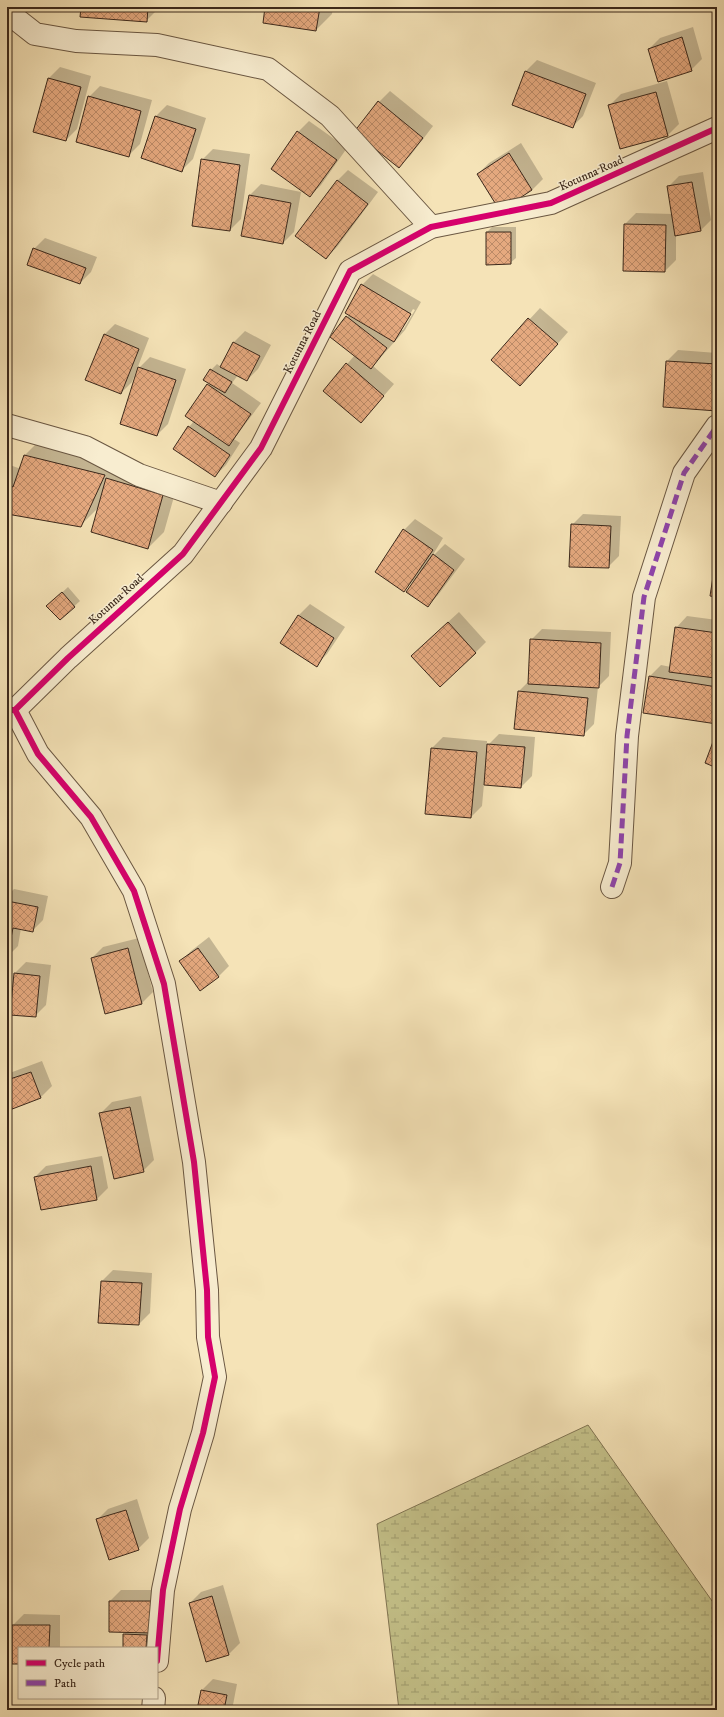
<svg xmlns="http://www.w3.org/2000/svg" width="724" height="1717" viewBox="0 0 724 1717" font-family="'IM FELL DW Pica',serif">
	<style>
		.wetland { fill: url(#wetland-marsh); stroke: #807452 }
		.shadow { fill: #0003; fill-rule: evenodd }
		.building { fill: url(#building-cross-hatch); stroke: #3b281b }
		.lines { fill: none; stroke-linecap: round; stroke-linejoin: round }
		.minor-casing { stroke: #6a5742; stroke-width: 24 }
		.minor { stroke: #f8edd0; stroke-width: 22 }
		.quiet { stroke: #8e44ad; stroke-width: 5; stroke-dasharray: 10 5; stroke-linecap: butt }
		.cycleway-casing { stroke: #f8edd0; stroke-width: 8 }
		.cycleway { stroke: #d6006c; stroke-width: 6 }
		.labels { text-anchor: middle; stroke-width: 3; stroke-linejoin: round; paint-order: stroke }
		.street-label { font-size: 12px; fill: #3b281b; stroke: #f8edd0 }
	</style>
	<defs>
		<pattern id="wetland-marsh" width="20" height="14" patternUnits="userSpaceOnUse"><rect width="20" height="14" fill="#c4c189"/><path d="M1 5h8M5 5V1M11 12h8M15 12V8" fill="none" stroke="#a09d6f"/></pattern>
		<pattern id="building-cross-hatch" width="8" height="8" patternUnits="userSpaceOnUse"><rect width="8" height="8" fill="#e5a97f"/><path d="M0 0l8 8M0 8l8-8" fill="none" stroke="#bb8a67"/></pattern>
	</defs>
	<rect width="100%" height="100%" fill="#f5e3b7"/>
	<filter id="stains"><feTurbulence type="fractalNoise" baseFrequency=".005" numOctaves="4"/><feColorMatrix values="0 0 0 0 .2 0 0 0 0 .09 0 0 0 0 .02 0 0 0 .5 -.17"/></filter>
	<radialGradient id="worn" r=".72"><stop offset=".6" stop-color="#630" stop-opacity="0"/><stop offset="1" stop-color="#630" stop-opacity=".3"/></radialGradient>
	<path class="wetland" d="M588 1425 717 1608V1710H399L377 1524Z"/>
	<g class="shadow">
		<path d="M82 7H158V9L147 20Z"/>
		<path d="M266 7H333L332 14 316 30Z"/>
		<path d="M693 27 702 59 691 70 649 49 660 38Z"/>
		<path d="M537 60 596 83 583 116 572 127 513 104 526 71Z"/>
		<path d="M60 67 91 76 77 129 66 140 34 131 49 78Z"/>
		<path d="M667 81 679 124 668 135 610 105 621 94Z"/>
		<path d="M100 86 152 100 140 144 129 155 89 97Z"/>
		<path d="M390 91 433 126 410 156 399 166 379 102Z"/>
		<path d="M167 105 206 118 193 159 182 170 143 157 156 116Z"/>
		<path d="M309 121 347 148 321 185 310 196 298 132Z"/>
		<path d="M521 143 543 179 532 190 500 210 478 174 489 163Z"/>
		<path d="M213 149 250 154 241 219 230 230 202 160Z"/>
		<path d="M348 170 378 192 337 247 326 258 337 181Z"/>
		<path d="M703 172 711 220 700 231 676 235V260L665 271 625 224 636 213 673 214 668 187 679 176Z"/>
		<path d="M261 184 301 192 294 232 283 243 250 195Z"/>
		<path d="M492 227H516V258L510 263 487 232Z"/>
		<path d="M45 238 97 257 91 272 80 283 34 249Z"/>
		<path d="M373 274 421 302 405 330 373 366 394 384 361 422 324 391 355 355 332 337 349 315 362 285ZM413 309 415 310 403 330H401Z"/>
		<path d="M540 308 568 332 531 374 492 360Z"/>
		<path d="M115 324 149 338 132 382 121 393 104 335Z"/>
		<path d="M245 331 271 345 258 369 247 380 238 375 232 383 261 403 234 439 240 443 226 465 215 476 189 427 194 421 187 416 210 383 205 380 211 370 217 364 221 367 234 342Z"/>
		<path d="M678 350 717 353V410L667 361Z"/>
		<path d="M150 357 186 369 168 424 157 435 139 368Z"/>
		<path d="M41 439 179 479 164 532 148 548 99 507 80 526 7 513V464L21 469 25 455Z"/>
		<path d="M583 514 621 516 619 556 608 567 572 525Z"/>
		<path d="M415 519 443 538 431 558 445 544 465 559 438 595 427 606 415 579 404 590 376 571 404 530Z"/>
		<path d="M68 587 80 601 60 619 53 601Z"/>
		<path d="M310 604 345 627 327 654 316 665 299 615Z"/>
		<path d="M459 612 486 642 475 653 423 645Z"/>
		<path d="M687 616 717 620V723L650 676 661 665 671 667 676 628Z"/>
		<path d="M542 629 611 632 609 676 598 687 594 724 583 735 519 691 529 681 531 640Z"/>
		<path d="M499 734 535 737 532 776 521 787 484 784 482 806 471 817 432 748 443 737 487 741V746Z"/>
		<path d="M14 889 48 896 43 920 32 931 21 928 18 946 7 957V896Z"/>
		<path d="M209 937 229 966 218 977 180 962 191 951Z"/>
		<path d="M139 938 153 992 142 1003 92 958 103 947Z"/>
		<path d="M26 962 51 965 46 1005 35 1016 15 973Z"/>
		<path d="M42 1061 52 1086 41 1097 7 1110V1074Z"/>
		<path d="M141 1096 154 1160 143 1171 101 1113 112 1102Z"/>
		<path d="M102 1156 108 1188 97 1199 41 1209 35 1177 46 1166Z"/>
		<path d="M113 1270 152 1273 150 1313 139 1324 102 1281Z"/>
		<path d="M137 1499 149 1538 138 1549 97 1520 108 1509Z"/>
		<path d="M223 1585 240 1643 229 1654 207 1661 190 1603 201 1592Z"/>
		<path d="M121 1590H162L151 1648H124V1634L127 1632 110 1601Z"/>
		<path d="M24 1614 60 1615V1648H19V1663L13 1625Z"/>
		<path d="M213 1679 237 1684 232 1710H198L202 1690Z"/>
	</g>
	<g class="building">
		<path d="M81 7H148L147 22 80 17Z"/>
		<path d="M265 7H320L316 31 263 23Z"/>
		<path d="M682 37 692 71 658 82 648 49Z"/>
		<path d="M525 71 586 94 573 128 512 105Z"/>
		<path d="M48 78 81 87 66 141 33 132Z"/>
		<path d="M656 92 668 136 620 149 608 105Z"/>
		<path d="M88 96 141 111 129 157 76 142Z"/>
		<path d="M378 101 423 138 399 168 354 132Z"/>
		<path d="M155 116 196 129 182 172 141 158Z"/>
		<path d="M297 131 337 160 310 197 271 169Z"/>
		<path d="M509 153 532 190 500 211 477 174Z"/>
		<path d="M201 159 240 165 230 231 192 226Z"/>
		<path d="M717 166V229H716L715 167Z"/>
		<path d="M337 180 368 204 326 259 295 236Z"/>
		<path d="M692 182 701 231 675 236 667 186Z"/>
		<path d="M249 195 291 203 283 244 241 236Z"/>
		<path d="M624 224 666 225 665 272 623 271Z"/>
		<path d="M486 232H511V264L486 265Z"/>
		<path d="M33 248 86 268 80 284 27 265Z"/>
		<path d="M361 284 411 314 394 342 345 313Z"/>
		<path d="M346 316 387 348 371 369 330 337Z"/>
		<path d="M528 318 558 344 520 386 491 360Z"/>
		<path d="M104 334 139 349 121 394 85 380Z"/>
		<path d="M233 342 260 356 247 381 220 367Z"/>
		<path d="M666 361 717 364V411L663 407Z"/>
		<path d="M346 363 384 396 361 423 323 391Z"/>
		<path d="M138 367 176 380 157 436 120 424Z"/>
		<path d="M210 369 232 382 225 393 203 380Z"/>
		<path d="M207 384 251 414 229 446 185 416Z"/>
		<path d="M188 426 230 455 215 477 173 449Z"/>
		<path d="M24 455 105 475 81 527 7 514V485L13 487Z"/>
		<path d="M106 478 163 495 148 549 91 532Z"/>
		<path d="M571 524 611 526 609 568 569 567Z"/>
		<path d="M403 529 433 550 404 592 375 572Z"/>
		<path d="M717 551V597L710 596Z"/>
		<path d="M433 554 454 570 428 607 406 592Z"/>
		<path d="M62 592 75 607 60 620 46 606Z"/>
		<path d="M298 615 334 638 317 667 280 643Z"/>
		<path d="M448 622 476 653 440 687 411 656Z"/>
		<path d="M675 627 717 633V665L715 678 669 672Z"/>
		<path d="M530 639 601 643 599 688 528 684Z"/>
		<path d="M649 676 717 687V724L643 713Z"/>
		<path d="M518 691 588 698 584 736 514 729Z"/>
		<path d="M717 731V768L705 763Z"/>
		<path d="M487 744 525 747 521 788 484 785Z"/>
		<path d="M431 748 477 752 471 818 425 814Z"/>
		<path d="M7 901 38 907 33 932 13 928 7 958Z"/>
		<path d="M128 948 142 1004 105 1014 91 958Z"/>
		<path d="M198 948 219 977 200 991 179 961Z"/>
		<path d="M14 973 40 976 36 1017 10 1015Z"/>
		<path d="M31 1072 41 1098 7 1111V1080Z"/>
		<path d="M130 1107 144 1172 114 1179 99 1113Z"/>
		<path d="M91 1166 97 1200 41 1210 34 1177Z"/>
		<path d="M101 1281 142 1283 139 1325 98 1323Z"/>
		<path d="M126 1510 139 1550 109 1560 96 1519Z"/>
		<path d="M212 1596 229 1655 206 1662 189 1603Z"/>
		<path d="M109 1601H151V1633L109 1632Z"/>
		<path d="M12 1625H50L49 1648H19V1664H12Z"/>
		<path d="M123 1634 147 1635 146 1648H123Z"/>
		<path d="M201 1690 227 1695 224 1710H197Z"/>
	</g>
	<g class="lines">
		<defs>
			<g id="minor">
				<path d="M7 12 35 34 76 41 157 45 268 69 330 116 431 227"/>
				<path d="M7 425 85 447 139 475 221 503"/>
				<path d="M7 710H15L68 658 183 554 261 448 350 271 431 227 551 203 717 128"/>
				<path d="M15 710 38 754 91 817 134 891 164 984 194 1162 207 1290 208 1337 215 1377 203 1433 180 1509 163 1590 157 1661"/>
				<path d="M612 887 620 863 627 736 644 597 684 473 717 426"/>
				<path d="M153 1710 154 1698"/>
			</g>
		</defs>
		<use href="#minor" class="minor-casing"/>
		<use href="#minor" class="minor"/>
		<path class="quiet" d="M612 887 620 863 627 736 644 597 684 473 717 426"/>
		<defs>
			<g id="cycleway">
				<path d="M7 710H15L68 658 183 554 261 448 350 271 431 227 551 203 717 128"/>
				<path d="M15 710 38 754 91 817 134 891 164 984 194 1162 207 1290 208 1337 215 1377 203 1433 180 1509 163 1590 157 1661"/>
			</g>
		</defs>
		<use href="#cycleway" class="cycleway-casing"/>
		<use href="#cycleway" class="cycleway"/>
	</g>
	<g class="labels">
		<g class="street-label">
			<text transform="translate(591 173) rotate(-24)" y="4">Kotunna Road</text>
			<text transform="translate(302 342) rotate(-63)" y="4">Kotunna Road</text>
			<text transform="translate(116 599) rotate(-42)" y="4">Kotunna Road</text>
		</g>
	</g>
	<rect width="724" height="1717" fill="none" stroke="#f5e3b7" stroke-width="24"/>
	<rect x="8" y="8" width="708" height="1701" fill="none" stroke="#3b281b" stroke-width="2"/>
	<rect x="12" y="12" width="700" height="1693" fill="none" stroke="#3b281b"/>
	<rect x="18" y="1647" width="140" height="52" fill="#f8edd0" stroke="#ac9e88"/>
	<rect x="26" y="1660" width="20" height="6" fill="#d6006c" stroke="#ac9e88"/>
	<text x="54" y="1667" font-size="12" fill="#3b281b">Cycle path</text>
	<rect x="26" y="1680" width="20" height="6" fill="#8e44ad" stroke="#ac9e88"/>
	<text x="54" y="1687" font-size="12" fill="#3b281b">Path</text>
	<rect width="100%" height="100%" filter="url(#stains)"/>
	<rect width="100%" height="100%" fill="url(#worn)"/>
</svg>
